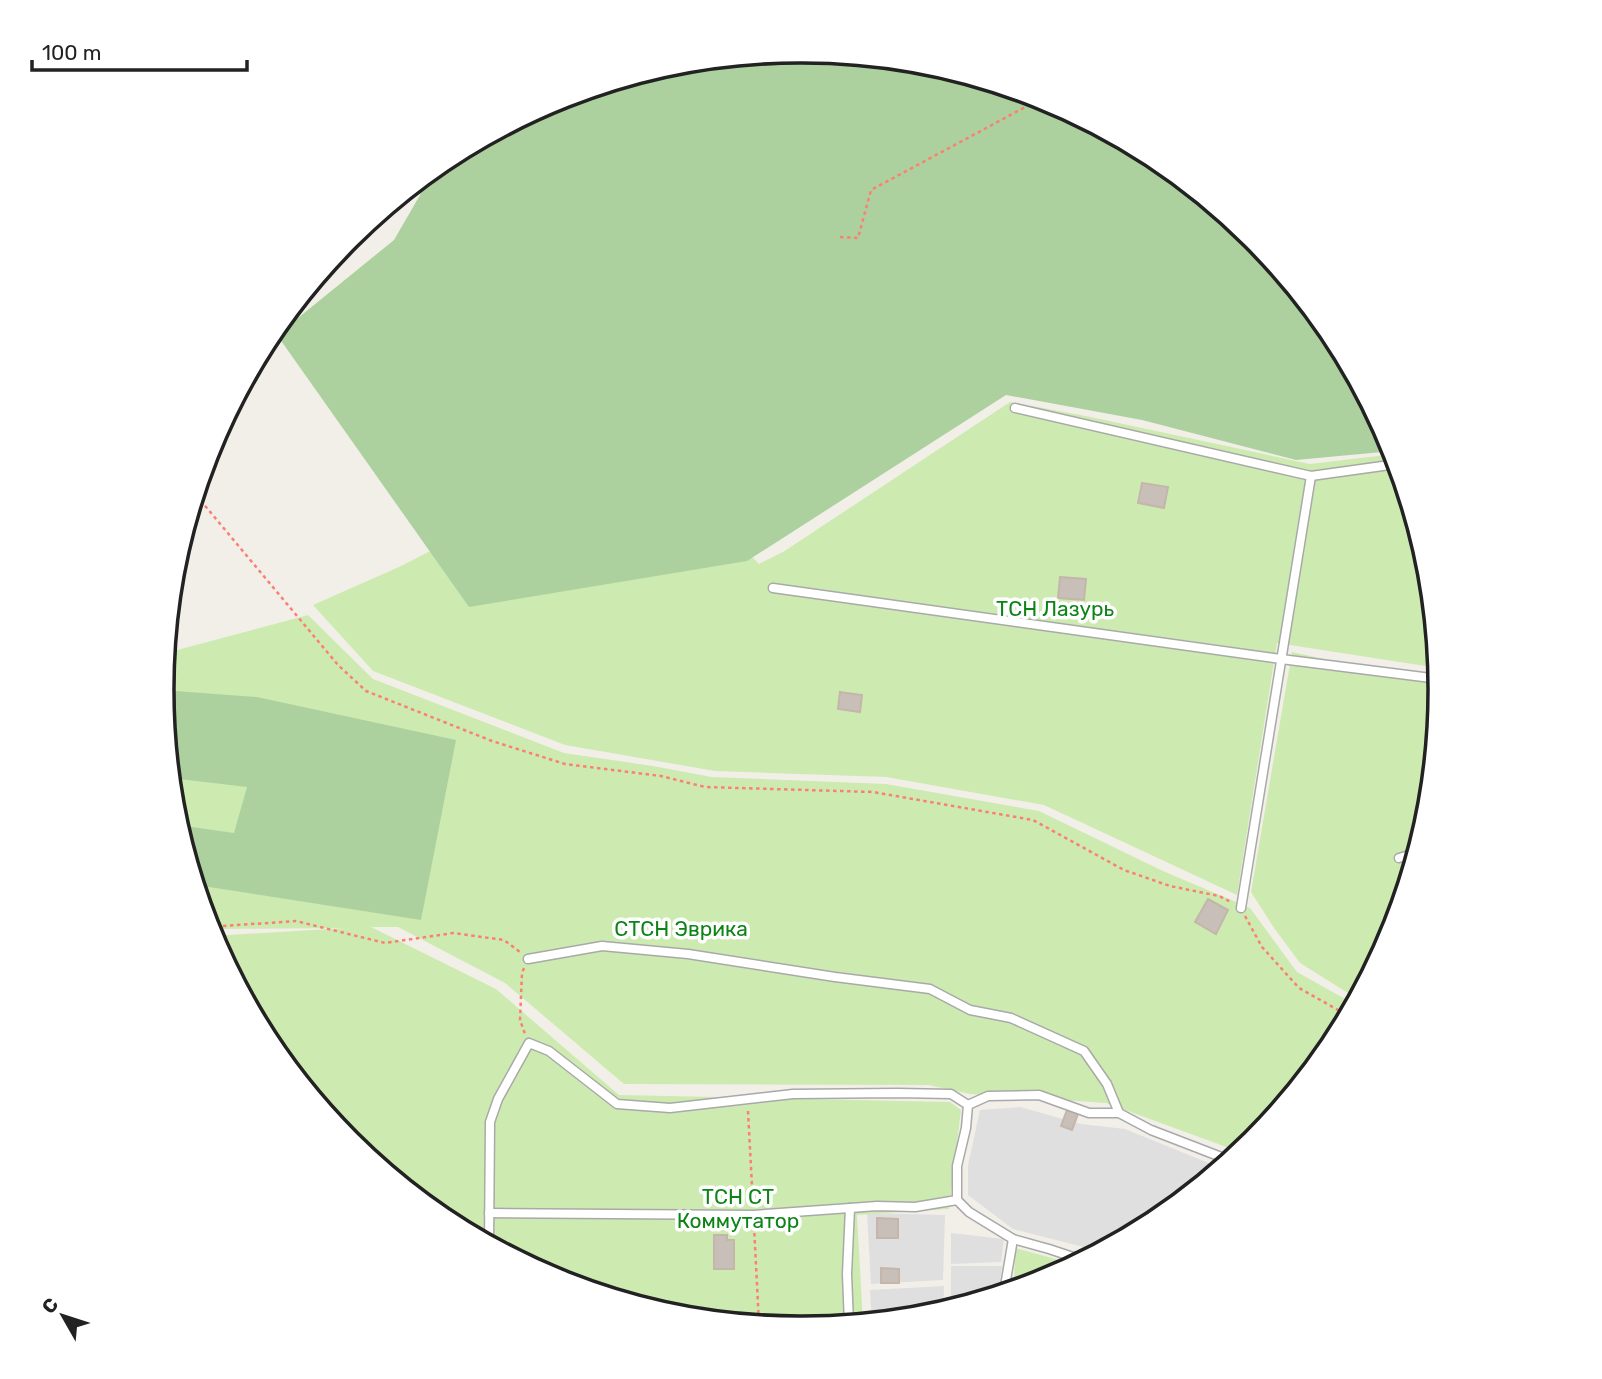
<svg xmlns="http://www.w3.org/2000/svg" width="1602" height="1379" viewBox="0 0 1602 1379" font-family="Rubik,sans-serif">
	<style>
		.residential { fill: #e0dfdf }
		.grass { fill: #cdebb0 }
		.forest { fill: #add19e }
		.building { fill: #c7bfb8; stroke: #c4b6ab; stroke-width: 2 }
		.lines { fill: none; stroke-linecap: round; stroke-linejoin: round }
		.service-casing { stroke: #a9a9a9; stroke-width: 11 }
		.path { stroke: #fa8072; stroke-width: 2.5; stroke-dasharray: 3.5 3.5; stroke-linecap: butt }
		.service { stroke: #fff; stroke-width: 8 }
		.labels { text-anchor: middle; stroke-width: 7; stroke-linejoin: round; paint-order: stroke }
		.park-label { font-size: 21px; fill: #0c8416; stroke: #fff }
		.rim { fill: none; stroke: #222; stroke-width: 3.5 }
	</style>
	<rect width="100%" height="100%" fill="#f2efe9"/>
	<g class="residential">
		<path d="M1020 1107 1081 1124 1125 1129 1221 1168 1156 1221 1099 1251 1013 1229 968 1195V1165L980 1110Z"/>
		<path d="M867 1213 945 1215 943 1280 871 1284Z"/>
		<path d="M951 1233 1004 1239 1001 1262 951 1264Z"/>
		<path d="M951 1266H1002L998 1294 951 1297Z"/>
		<path d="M944 1286 943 1311 925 1316 872 1321 870 1290Z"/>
	</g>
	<g class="grass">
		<path d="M1010 402 1086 416 1310 464 1394 454 1428 565 1438 668 1277 643 1237 895 1044 805 886 777 715 771 565 745 373 671 313 605 399 567 641 443 759 564 783 552Z"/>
		<path d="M308 615 373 679 564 753 653 766 712 777 886 784 1039 811 1163 871 1250 908 1297 972 1347 1000 1355 1001 1332 1045 1252 1141 1240 1152 1106 1103 970 1094 928 1085 624 1084 505 983 398 927H371L496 989 619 1095 950 1102 961 1110 949 1209 857 1215 863 1322 801 1328 676 1316 556 1279 446 1220 349 1141 270 1044 212 936 346 928 209 929 174 814 162 689 166 653Z"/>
		<path d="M1292 652 1439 684 1427 815 1391 934 1358 995H1351L1300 963 1274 928 1251 892Z"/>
		<path d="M1015 1248 1074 1264 1045 1280 1014 1289Z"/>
	</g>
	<g class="forest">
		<path d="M801 51 926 63 1046 100 1156 159 1253 238 1332 335 1393 451 1296 460 1142 420 1006 395 747 561 469 607 277 335 394 240 420 195 432 170 446 158 557 99 677 63Z"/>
		<path d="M162 690 257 697 456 740 421 920 196 885 178 825 234 833 247 787 171 778Z"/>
	</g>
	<g class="building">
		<path d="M1142 483 1168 487 1164 508 1138 503Z"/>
		<path d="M1060 577 1086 579 1084 600 1058 598Z"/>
		<path d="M840 692 862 695 860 712 838 709Z"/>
		<path d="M1208 899 1228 910 1216 934 1195 922Z"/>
		<path d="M1067 1110 1078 1114 1072 1130 1061 1126Z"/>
		<path d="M877 1218 898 1219V1238H877Z"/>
		<path d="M714 1235H727V1240H734V1269H714Z"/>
		<path d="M881 1268 899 1269V1283H881Z"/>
	</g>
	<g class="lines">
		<defs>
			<g id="service">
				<path d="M1015 408 1311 476 1397 464"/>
				<path d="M773 588 1281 659 1439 679"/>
				<path d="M1399 858 1416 853"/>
				<path d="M1241 908 1311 476"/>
				<path d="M528 959 602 946 688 954 835 977 930 989 970 1010 1011 1018 1084 1051 1107 1084 1119 1113"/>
				<path d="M968 1105 988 1096 1039 1095 1089 1113H1119L1151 1130 1229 1160"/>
				<path d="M489 1213 753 1215 850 1208"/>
				<path d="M489 1244 490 1122 498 1099 529 1043 549 1051 617 1104 670 1108 793 1094 898 1093 951 1094 968 1105 966 1128 957 1166V1200L969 1212 1013 1239 1049 1249 1082 1260"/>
				<path d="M1004 1292 1013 1239"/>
				<path d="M849 1324 847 1274 850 1208 877 1206 915 1207 957 1200"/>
			</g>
		</defs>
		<use href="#service" class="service-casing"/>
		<g class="path">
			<path d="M840 237 858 238 871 190 1042 98"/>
			<path d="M196 495 338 665 366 691 492 741 565 764 661 776 705 787 873 792 1033 820 1124 870 1170 886 1219 896 1231 902"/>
			<path d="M1245 916 1262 947 1299 988 1338 1010 1349 1012"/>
			<path d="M209 927 296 921 385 943 453 933 504 940 520 952"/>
			<path d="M524 968 522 973 520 1020 525 1034"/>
			<path d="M748 1111 753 1205"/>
			<path d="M754 1226 759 1324"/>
		</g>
		<use href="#service" class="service"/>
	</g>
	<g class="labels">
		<g class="park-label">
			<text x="1055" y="616">ТСН Лазурь</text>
			<text x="681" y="936">СТСН Эврика</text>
			<text x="738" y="1204">ТСН СТ<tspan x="738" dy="24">Коммутатор</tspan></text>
		</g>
	</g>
	<path d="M0 0H1602V1379H0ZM800 63H802A626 626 0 0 1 1428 689V690A626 626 0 0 1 802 1316H800A626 626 0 0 1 174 690V689A626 626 0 0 1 800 63Z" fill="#fff" fill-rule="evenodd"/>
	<path class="rim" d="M800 63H802A626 626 0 0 1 1428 689V690A626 626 0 0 1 802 1316H800A626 626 0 0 1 174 690V689A626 626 0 0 1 800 63Z"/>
	<g transform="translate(63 1316) rotate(309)" stroke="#ffffff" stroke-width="5" paint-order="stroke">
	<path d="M0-5L12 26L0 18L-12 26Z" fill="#222222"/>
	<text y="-10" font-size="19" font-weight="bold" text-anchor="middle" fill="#222222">С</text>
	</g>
	<path d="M32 60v10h215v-10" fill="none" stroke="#222222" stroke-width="3.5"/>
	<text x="42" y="60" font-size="21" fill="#222222" stroke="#ffffff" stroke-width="5" paint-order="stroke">100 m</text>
</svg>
